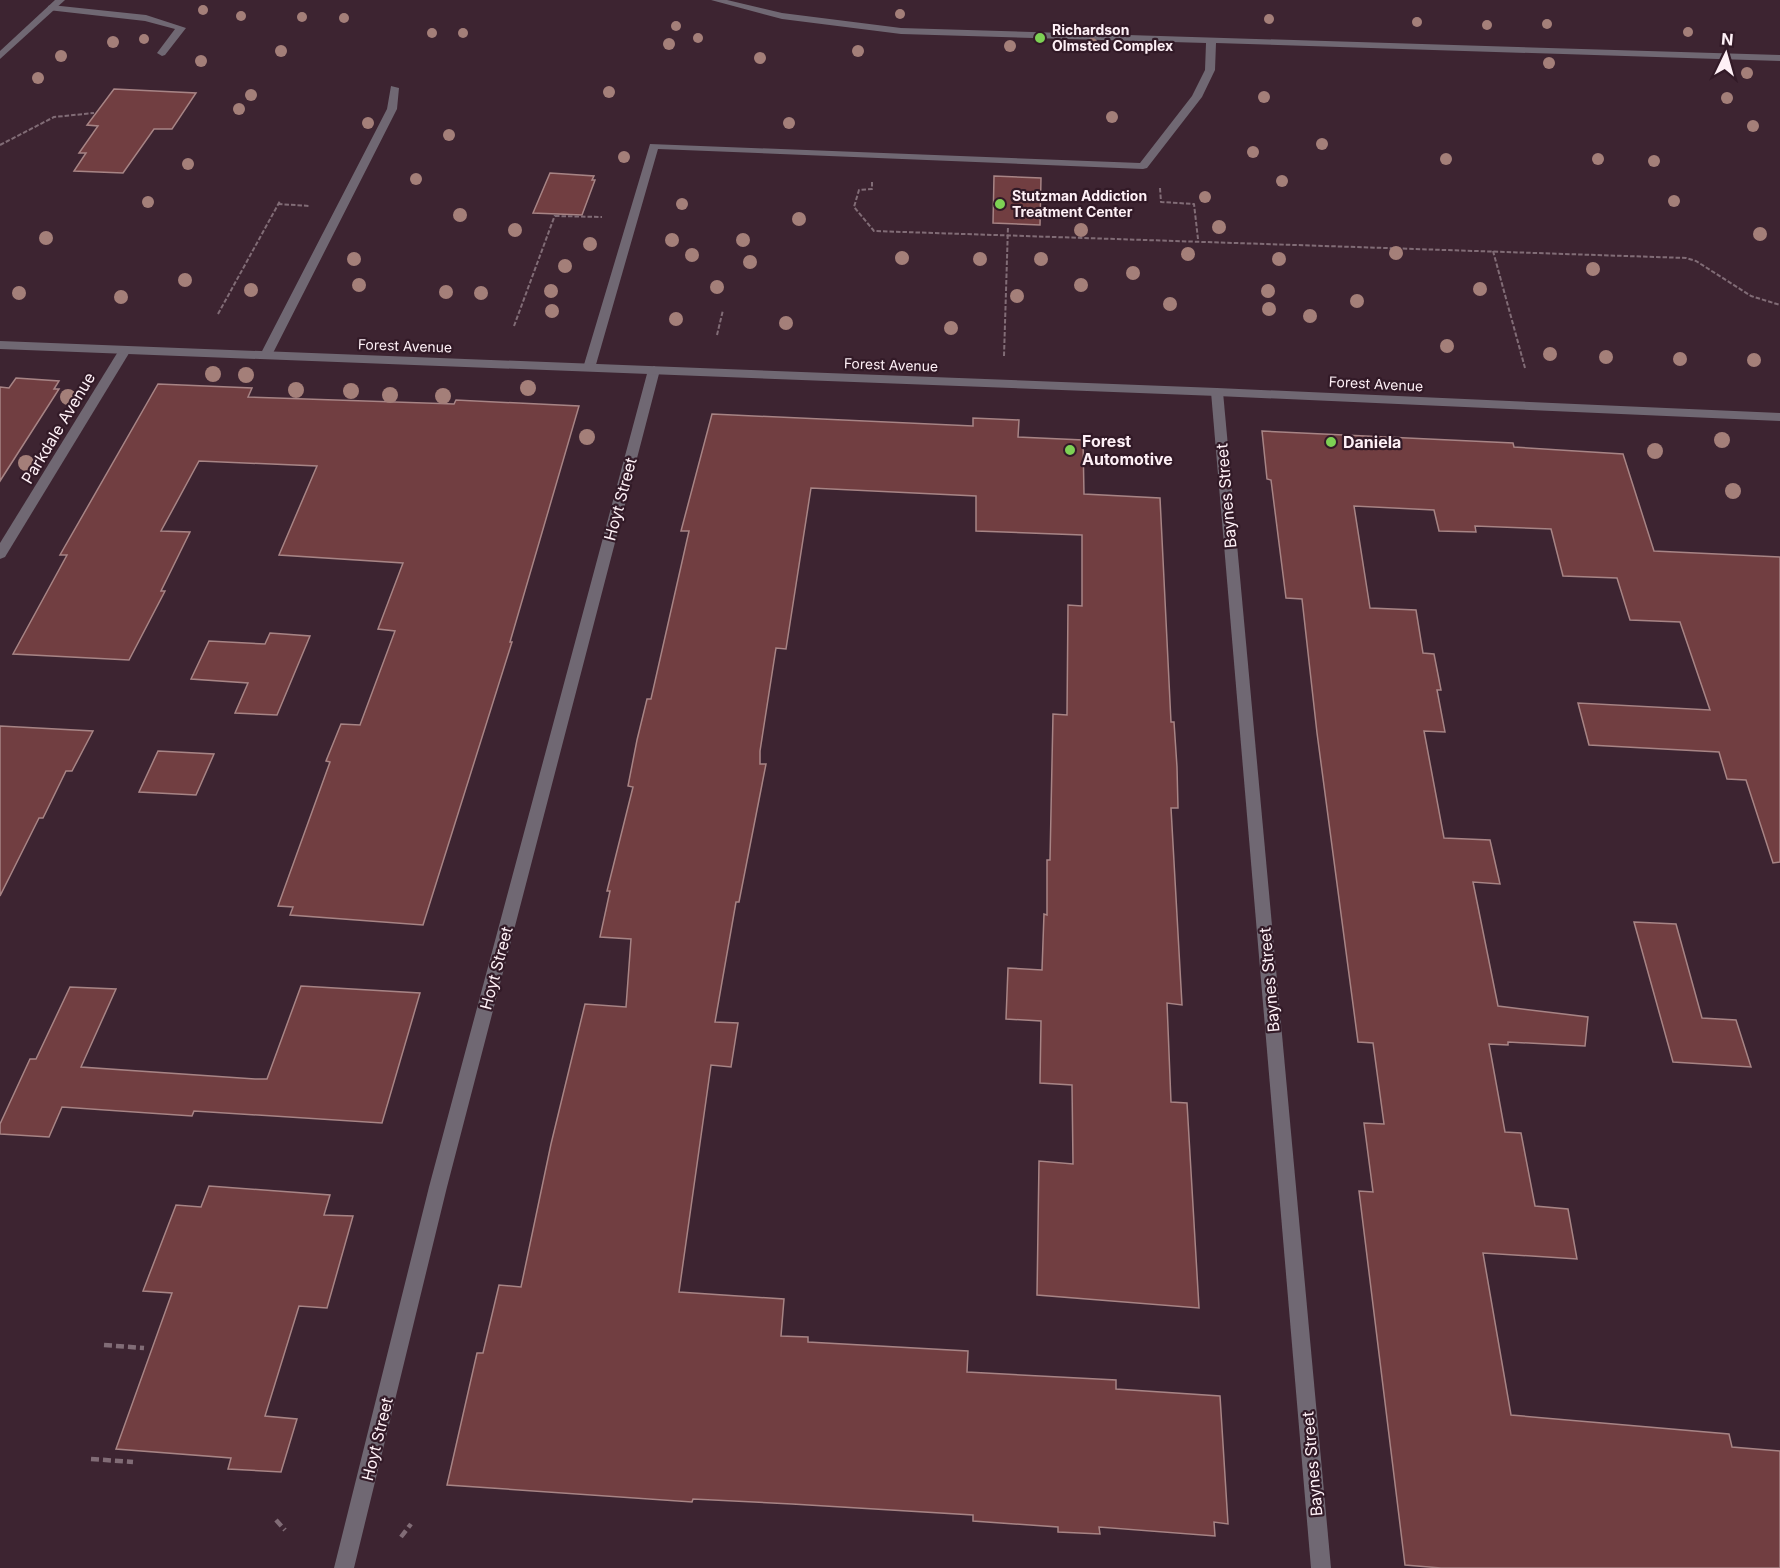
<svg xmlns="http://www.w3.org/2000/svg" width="1780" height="1568" viewBox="0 0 1780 1568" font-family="Inter,sans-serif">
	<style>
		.building { fill: #713e41; stroke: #a78485; stroke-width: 1.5 }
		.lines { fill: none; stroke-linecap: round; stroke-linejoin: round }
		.path-far1 { stroke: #816c76; stroke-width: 2; stroke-dasharray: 4.5 2; stroke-linecap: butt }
		.path { stroke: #816c76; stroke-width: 4.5; stroke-dasharray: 8 4; stroke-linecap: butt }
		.service { fill: #706873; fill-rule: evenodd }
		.minor { fill: #706873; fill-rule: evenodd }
		.tertiary { fill: #706873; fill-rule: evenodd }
		.tree { fill: #a47f79 }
		.poi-dot { fill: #7dd154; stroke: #321a27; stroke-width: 2 }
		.labels { text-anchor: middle; stroke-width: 4.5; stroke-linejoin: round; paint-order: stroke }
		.far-poi-label { font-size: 14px; font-weight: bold; fill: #fef0f6; stroke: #321a27; text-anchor: start }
		.far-street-label { font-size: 14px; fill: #fef0f6; stroke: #321a27 }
		.street-label { font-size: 16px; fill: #fef0f6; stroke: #321a27 }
		.poi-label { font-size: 16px; font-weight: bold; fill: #fef0f6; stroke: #321a27; text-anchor: start }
	</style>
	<rect width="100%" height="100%" fill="#3d2431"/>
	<g class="building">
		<path d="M114 89 196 93 172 129H154L123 173 74 171 86 153H79L98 126 87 125Z"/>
		<path d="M550 173 594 176 592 180H595L582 215 533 213Z"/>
		<path d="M994 176 1041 178 1040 225 993 223Z"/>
		<path d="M16 378 59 381 54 389H59L0 481V387L9 388Z"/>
		<path d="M158 384 252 388 248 397 454 404 456 400 579 406 510 642H512L423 925 290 915 293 907 278 906 330 762 326 761 341 724 360 725 395 631 378 629 403 563 279 555 317 466 199 461 161 531 190 532 161 591H165L129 660 13 654 67 555H60Z"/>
		<path d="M712 414 973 426V418L1019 420 1018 437 1083 440 1084 494 1160 498 1171 722H1174L1177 767 1178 808H1171L1182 1005 1167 1003 1171 1102 1187 1103 1199 1308 1037 1295 1039 1161 1073 1164 1072 1085 1040 1083 1041 1021 1006 1019 1008 968 1042 970 1044 914 1047 915V860H1050L1053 714 1067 715 1068 605 1082 606V535L976 531V496L811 488 786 649 776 648 760 751V764H766L739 902H736L715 1022 738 1023 731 1067 711 1065 679 1292 784 1299 781 1336 808 1337V1342L968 1351 967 1372 1116 1380V1389L1220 1396 1228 1524 1214 1522 1215 1536 1099 1527 1100 1534 1058 1532V1527L973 1521V1515L792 1504 693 1499 692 1502 447 1485 477 1353H483L499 1285 521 1287 551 1144 585 1004 626 1007 631 939 600 937 610 891H607L633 787 628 786 637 740 647 699H651L689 531H681Z"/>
		<path d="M1262 431 1513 443 1514 447 1623 454 1654 551 1780 557V862L1773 863 1746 780 1727 779 1719 752 1589 745 1578 703 1710 710 1680 622 1630 620 1617 578 1563 576 1551 529 1475 526 1476 532 1439 531 1434 510 1354 506 1370 608 1416 610 1423 653 1434 654 1441 690H1437L1445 732 1424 731 1444 838 1490 840 1500 884 1473 882 1498 1006 1588 1017 1585 1046 1508 1042V1045L1489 1044 1505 1132 1521 1133 1535 1206 1568 1209 1577 1259 1483 1253 1511 1415 1729 1434 1732 1447 1780 1451V1568H1441L1405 1565 1359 1191 1373 1192 1364 1123 1384 1124 1373 1043 1358 1042 1317 733 1302 599 1286 598 1271 480 1267 479Z"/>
		<path d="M270 633 310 636 277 715 235 713 248 683 191 679 209 641 265 644Z"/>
		<path d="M0 726 93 731 72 771H66L43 818H39L0 896Z"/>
		<path d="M158 751 214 754 196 795 139 792Z"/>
		<path d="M1634 922 1676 924 1702 1018 1736 1020 1751 1067 1673 1062Z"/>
		<path d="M301 986 420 993 382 1123 194 1111 192 1116 62 1107 49 1137 0 1134V1124L30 1059H36L70 987 116 989 81 1067 255 1079H267Z"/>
		<path d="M209 1186 330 1195 324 1215 353 1216 327 1308 299 1306 265 1416 297 1419 281 1472 228 1469 231 1458 116 1449 172 1293 143 1291 176 1205 201 1207Z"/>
	</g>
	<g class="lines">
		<g class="path-far1">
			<path d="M0 145 54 117 94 113"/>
			<path d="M872 182V189L859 190 854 207 874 231 1686 258 1696 261 1751 296 1780 305"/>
			<path d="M1160 188 1161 202 1194 204 1198 239"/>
			<path d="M278 204 310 206"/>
			<path d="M555 216 602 217"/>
			<path d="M1493 251 1525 368"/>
			<path d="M218 314 280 201"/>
			<path d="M514 326 555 215"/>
			<path d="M717 335 723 310"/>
			<path d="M1004 356 1008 226"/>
		</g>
		<g class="path">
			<path d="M104 1345 144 1348"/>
			<path d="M91 1459 133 1462"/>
			<path d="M276 1520 285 1530"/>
			<path d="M401 1537 411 1524"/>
		</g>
		<g class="service">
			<path d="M711 0H727L782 13 901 28 1780 55V61L1216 43 1215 70 1202 97 1147 168 1143 169 658 149 595 368 593 371H585L583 368 650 144 1140 163 1192 96 1205 70 1206 43 901 34 782 19Z"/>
			<path d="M51 5 146 15 186 28 165 55 162 56 157 53 175 29 145 21 48 10V6Z"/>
			<path d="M391 86 399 88 397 109 272 355 270 358H262L260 355 387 109Z"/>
		</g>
		<g class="minor">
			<path d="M55 0H65L0 59V51Z"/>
			<path d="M125 346 131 350 5 557 0 559V543L119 350Z"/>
			<path d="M654 366 660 370 447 1187 354 1568H334L429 1187 648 370Z"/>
			<path d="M1217 388 1223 392 1331 1568H1311L1211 392Z"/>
		</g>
		<path class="tertiary" d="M0 341 1217 388 1780 413V421L1217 396 0 349Z"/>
	</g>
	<g class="tree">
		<circle cx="203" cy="10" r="5"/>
		<circle cx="900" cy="14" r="5"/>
		<circle cx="241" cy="16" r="5"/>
		<circle cx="302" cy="17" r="5"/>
		<circle cx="344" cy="18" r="5"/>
		<circle cx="1269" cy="19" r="5"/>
		<circle cx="1417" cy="22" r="5"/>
		<circle cx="1547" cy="24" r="5"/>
		<circle cx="1487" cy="25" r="5"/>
		<circle cx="676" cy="26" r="5"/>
		<circle cx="1688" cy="32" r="5"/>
		<circle cx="432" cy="33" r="5"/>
		<circle cx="463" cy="33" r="5"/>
		<circle cx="698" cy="38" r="5"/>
		<circle cx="144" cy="39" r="5"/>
		<circle cx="113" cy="42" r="6"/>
		<circle cx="669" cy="44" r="6"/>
		<circle cx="1092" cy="44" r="6"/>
		<circle cx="1010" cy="46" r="6"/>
		<circle cx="281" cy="51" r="6"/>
		<circle cx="858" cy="51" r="6"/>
		<circle cx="61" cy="56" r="6"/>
		<circle cx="760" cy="58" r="6"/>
		<circle cx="201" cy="61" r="6"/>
		<circle cx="1549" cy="63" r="6"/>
		<circle cx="1747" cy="73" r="6"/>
		<circle cx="38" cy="78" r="6"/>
		<circle cx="609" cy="92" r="6"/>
		<circle cx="251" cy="95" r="6"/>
		<circle cx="1264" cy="97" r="6"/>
		<circle cx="1727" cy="98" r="6"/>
		<circle cx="239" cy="109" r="6"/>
		<circle cx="1112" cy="117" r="6"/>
		<circle cx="368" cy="123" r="6"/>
		<circle cx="789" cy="123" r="6"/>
		<circle cx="1753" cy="126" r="6"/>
		<circle cx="449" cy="135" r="6"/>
		<circle cx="1322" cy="144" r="6"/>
		<circle cx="1253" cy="152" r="6"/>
		<circle cx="624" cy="157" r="6"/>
		<circle cx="1446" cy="159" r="6"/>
		<circle cx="1598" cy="159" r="6"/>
		<circle cx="1654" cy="161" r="6"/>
		<circle cx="188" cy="164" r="6"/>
		<circle cx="416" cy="179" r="6"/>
		<circle cx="1282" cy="181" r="6"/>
		<circle cx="1205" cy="197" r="6"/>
		<circle cx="1674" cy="201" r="6"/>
		<circle cx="148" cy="202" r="6"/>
		<circle cx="682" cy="204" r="6"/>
		<circle cx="460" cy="215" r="7"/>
		<circle cx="799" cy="219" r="7"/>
		<circle cx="1219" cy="227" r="7"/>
		<circle cx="515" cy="230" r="7"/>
		<circle cx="1081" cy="230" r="7"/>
		<circle cx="1760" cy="234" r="7"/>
		<circle cx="46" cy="238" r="7"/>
		<circle cx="672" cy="240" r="7"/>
		<circle cx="743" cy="240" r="7"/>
		<circle cx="590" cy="244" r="7"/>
		<circle cx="1396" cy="253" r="7"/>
		<circle cx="1188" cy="254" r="7"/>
		<circle cx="692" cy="255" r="7"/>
		<circle cx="902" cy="258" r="7"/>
		<circle cx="354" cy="259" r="7"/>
		<circle cx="980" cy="259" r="7"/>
		<circle cx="1041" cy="259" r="7"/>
		<circle cx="1279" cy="259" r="7"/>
		<circle cx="750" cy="262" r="7"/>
		<circle cx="565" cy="266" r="7"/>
		<circle cx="1593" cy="269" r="7"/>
		<circle cx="1133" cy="273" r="7"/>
		<circle cx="185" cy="280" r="7"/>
		<circle cx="359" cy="285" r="7"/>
		<circle cx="1081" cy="285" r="7"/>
		<circle cx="717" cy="287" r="7"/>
		<circle cx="1480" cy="289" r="7"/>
		<circle cx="251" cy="290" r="7"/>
		<circle cx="551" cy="291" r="7"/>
		<circle cx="1268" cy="291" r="7"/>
		<circle cx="446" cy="292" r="7"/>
		<circle cx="19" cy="293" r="7"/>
		<circle cx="481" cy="293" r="7"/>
		<circle cx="1017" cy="296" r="7"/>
		<circle cx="121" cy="297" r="7"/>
		<circle cx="1357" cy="301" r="7"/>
		<circle cx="1170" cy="304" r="7"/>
		<circle cx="1269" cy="309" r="7"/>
		<circle cx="552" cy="311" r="7"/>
		<circle cx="1310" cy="316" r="7"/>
		<circle cx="676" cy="319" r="7"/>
		<circle cx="786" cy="323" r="7"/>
		<circle cx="951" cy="328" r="7"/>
		<circle cx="1447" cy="346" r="7"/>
		<circle cx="1550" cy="354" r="7"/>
		<circle cx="1606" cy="357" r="7"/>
		<circle cx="1680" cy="359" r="7"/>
		<circle cx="1754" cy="360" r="7"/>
		<circle cx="213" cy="374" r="8"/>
		<circle cx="246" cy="375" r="8"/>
		<circle cx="528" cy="388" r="8"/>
		<circle cx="296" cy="390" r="8"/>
		<circle cx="351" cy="391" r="8"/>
		<circle cx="390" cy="395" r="8"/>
		<circle cx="443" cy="396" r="8"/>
		<circle cx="68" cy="397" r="8"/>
		<circle cx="587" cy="437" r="8"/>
		<circle cx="1722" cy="440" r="8"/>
		<circle cx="1655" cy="451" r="8"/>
		<circle cx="26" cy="463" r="8"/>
		<circle cx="1733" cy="491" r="8"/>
	</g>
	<g class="poi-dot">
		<circle cx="1040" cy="38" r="6"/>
		<circle cx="1000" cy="204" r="6"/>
		<circle cx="1331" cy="442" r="6"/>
		<circle cx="1070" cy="450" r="6"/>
	</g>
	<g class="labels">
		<g class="far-poi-label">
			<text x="1052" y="35">Richardson<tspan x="1052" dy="16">Olmsted Complex</tspan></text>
			<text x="1012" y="201">Stutzman Addiction<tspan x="1012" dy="16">Treatment Center</tspan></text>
		</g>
		<g class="far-street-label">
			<text transform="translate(405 346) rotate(2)" y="5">Forest Avenue</text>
			<text transform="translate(891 365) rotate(2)" y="5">Forest Avenue</text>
			<text transform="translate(1376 384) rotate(3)" y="5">Forest Avenue</text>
		</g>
		<g class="street-label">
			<text transform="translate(58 428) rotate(-59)" y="6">Parkdale Avenue</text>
			<text transform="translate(1226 496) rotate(-95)" y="6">Baynes Street</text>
			<text transform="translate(620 499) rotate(-75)" y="6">Hoyt Street</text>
			<text transform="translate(496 968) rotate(-75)" y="6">Hoyt Street</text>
			<text transform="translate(1269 980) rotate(-95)" y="6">Baynes Street</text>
			<text transform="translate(377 1439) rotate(-76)" y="6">Hoyt Street</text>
			<text transform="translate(1312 1464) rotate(-95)" y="6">Baynes Street</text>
		</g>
		<g class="poi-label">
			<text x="1082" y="447">Forest<tspan x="1082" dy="18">Automotive</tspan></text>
			<text x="1343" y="448">Daniela</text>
		</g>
	</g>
	<g transform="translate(1726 54) rotate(5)" stroke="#321a27" stroke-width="4.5" paint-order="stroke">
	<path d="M0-4.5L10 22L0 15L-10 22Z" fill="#fef0f6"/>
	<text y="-9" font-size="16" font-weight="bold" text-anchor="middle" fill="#fef0f6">N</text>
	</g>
</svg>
